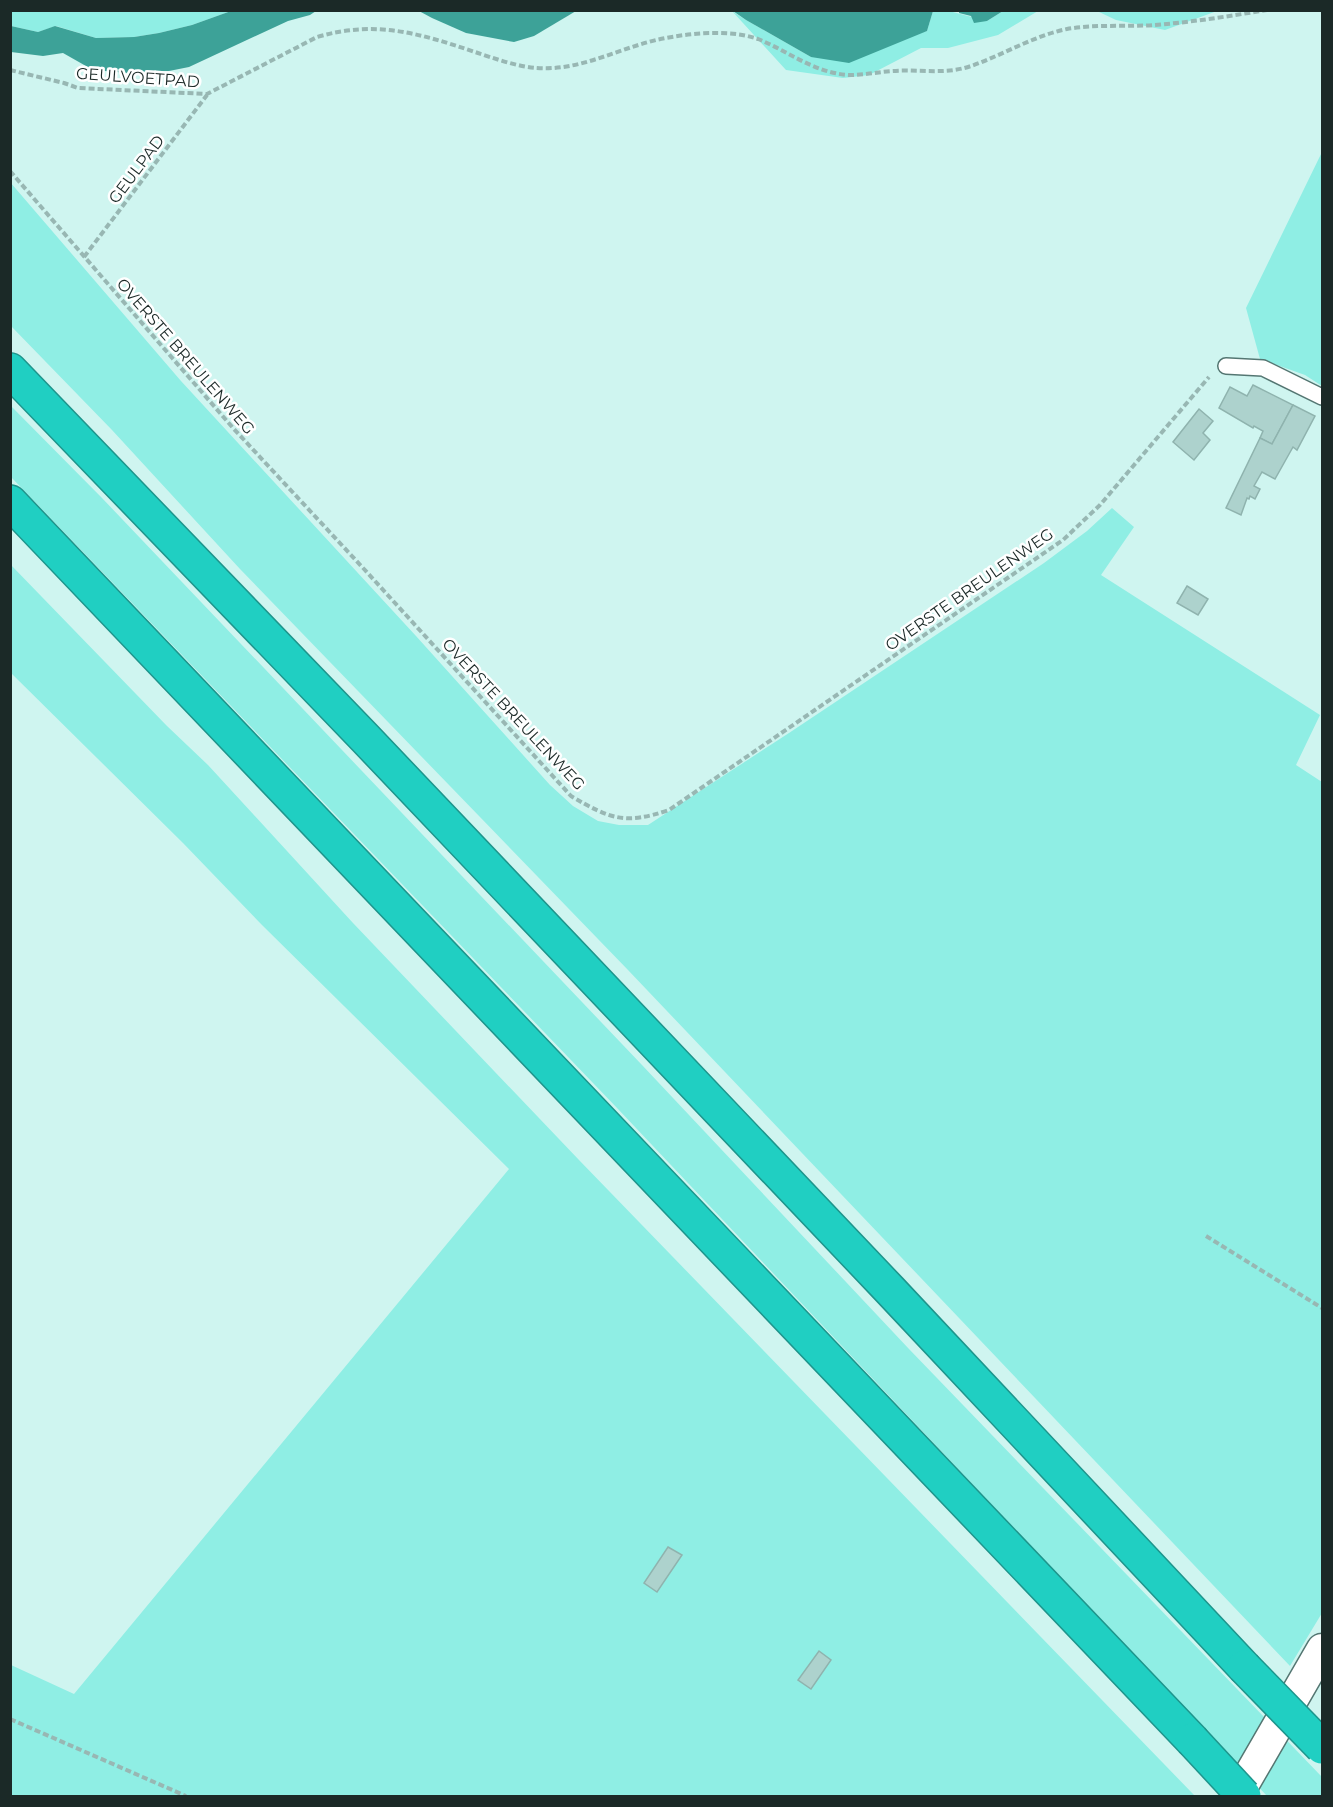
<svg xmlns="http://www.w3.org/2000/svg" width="1333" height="1807" viewBox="0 0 1333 1807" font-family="Montserrat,sans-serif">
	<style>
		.green { fill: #8feee4 }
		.water { fill: #3da298 }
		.building { fill: #add2cd; stroke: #8fb3ae; stroke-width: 1.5 }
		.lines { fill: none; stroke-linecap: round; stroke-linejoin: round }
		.lane-casing { stroke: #547672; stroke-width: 18 }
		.street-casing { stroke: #547672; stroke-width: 33 }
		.highway-casing { stroke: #1e958c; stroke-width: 36 }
		.path { stroke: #98b7b3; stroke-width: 4; stroke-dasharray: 6 3; stroke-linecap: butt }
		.lane { stroke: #fff; stroke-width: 15 }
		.street { stroke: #fff; stroke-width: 30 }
		.highway { stroke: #20cfc2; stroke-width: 33 }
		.highway-bridge-casing { stroke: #1e958c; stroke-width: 36; stroke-linecap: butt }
		.highway-bridge { stroke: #20cfc2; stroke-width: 33 }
		.labels { text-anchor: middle; stroke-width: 5; stroke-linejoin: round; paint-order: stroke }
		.street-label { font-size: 16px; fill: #1b2927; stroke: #fff }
	</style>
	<rect width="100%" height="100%" fill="#cff5f0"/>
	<g class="green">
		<path d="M10 11H231L192 25 159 33 134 37 96 38 56 26 38 32 11 26Z"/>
		<path d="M732 11 746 20 811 57 927 31 933 11H949L987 21 1003 11H1038L998 35 948 48H921L869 75 843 78 786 70Z"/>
		<path d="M1097 11V10L1217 11 1165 30 1116 20Z"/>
		<path d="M1322 152V386L1305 375 1260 359 1246 308Z"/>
		<path d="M10 182 181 381 416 636 550 785 573 806 598 821 619 825H648L789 733 1044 563 1087 531 1112 508 1134 527 1101 575 1320 715 1296 765 1322 782V1613L1290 1666 628 970 240 569 112 430 11 326Z"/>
		<path d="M10 405 102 498 642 1065 909 1349 1322 1777V1796H1267L618 1109 11 477Z"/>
		<path d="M10 564 167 726 208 765 353 923 579 1160 1195 1796H11V1665L74 1694 509 1169 262 925 183 843 11 673Z"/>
	</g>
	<g class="water">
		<path d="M231 11H316L310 15 288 21 189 67 169 71 128 73 93 70 63 53 43 56 11 52V26L38 32 55 26 96 38 134 37 159 33 192 25Z"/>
		<path d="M419 11H576L534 36 514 42 466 33 432 18Z"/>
		<path d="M733 11H933L927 31 849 63 811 57 746 20Z"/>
		<path d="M959 11 960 10 1003 11 987 21 974 23 971 16 959 13Z"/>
	</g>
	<g class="building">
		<path d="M1253 385 1293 405 1272 444 1260 438 1263 431 1254 426 1253 428 1219 408 1230 387 1247 396Z"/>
		<path d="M1293 405 1315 416 1297 450 1293 447 1275 479 1262 472 1254 486 1260 489 1255 499 1250 496 1249 499 1247 498 1241 515 1226 508 1260 438 1272 444Z"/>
		<path d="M1199 409 1213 421 1203 433 1210 440 1194 460 1173 442Z"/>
		<path d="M1187 586 1208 599 1198 615 1177 603Z"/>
		<path d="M668 1547 682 1555 657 1592 644 1583Z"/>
		<path d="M819 1651 831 1660 811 1689 798 1680Z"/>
	</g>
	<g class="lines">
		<defs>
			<path id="lane" d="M1226 366 1263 368 1322 397"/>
			<path id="street" d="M1237 1796 1322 1649"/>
			<g id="highway">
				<path d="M10 370 365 738 890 1290 1244 1667"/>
				<path d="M10 502 1192 1740"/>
			</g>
		</defs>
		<use href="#lane" class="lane-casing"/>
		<use href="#street" class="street-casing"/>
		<use href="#highway" class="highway-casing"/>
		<g class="path">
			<path d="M10 70 64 83 78 88 207 94 317 37C375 20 419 33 475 52 493 58 518 67 537 68 579 71 615 50 656 40 674 36 695 33 714 33 729 33 744 34 758 39 788 51 814 73 849 75 864 75 878 72 893 71 919 69 945 75 971 66 1003 55 1033 36 1067 29 1096 24 1126 27 1155 25 1193 22 1230 16 1267 10"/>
			<path d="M10 171 233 428 364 569 571 796C610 819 625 825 669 810L1063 540 1100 505 1209 377"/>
			<path d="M84 257 207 95"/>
			<path d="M1206 1236 1322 1308"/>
			<path d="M10 1719 186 1796"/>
		</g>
		<use href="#lane" class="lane"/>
		<use href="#street" class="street"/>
		<use href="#highway" class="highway"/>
		<defs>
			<g id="highway-bridge">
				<path d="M1244 1667 1322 1747"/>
				<path d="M1192 1740 1244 1796"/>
			</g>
		</defs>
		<use href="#highway-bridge" class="highway-bridge-casing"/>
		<use href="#highway-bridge" class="highway-bridge"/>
	</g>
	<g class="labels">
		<g class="street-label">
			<text transform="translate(138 77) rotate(4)" y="6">GEULVOETPAD</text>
			<text transform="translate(136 169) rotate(-53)" y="6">GEULPAD</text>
			<text transform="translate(186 356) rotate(49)" y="6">OVERSTE BREULENWEG</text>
			<text transform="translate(969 589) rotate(-35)" y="6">OVERSTE BREULENWEG</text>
			<text transform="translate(514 714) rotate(47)" y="6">OVERSTE BREULENWEG</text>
		</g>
	</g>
	<rect width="1333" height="1807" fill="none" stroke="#1b2927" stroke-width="24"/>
</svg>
